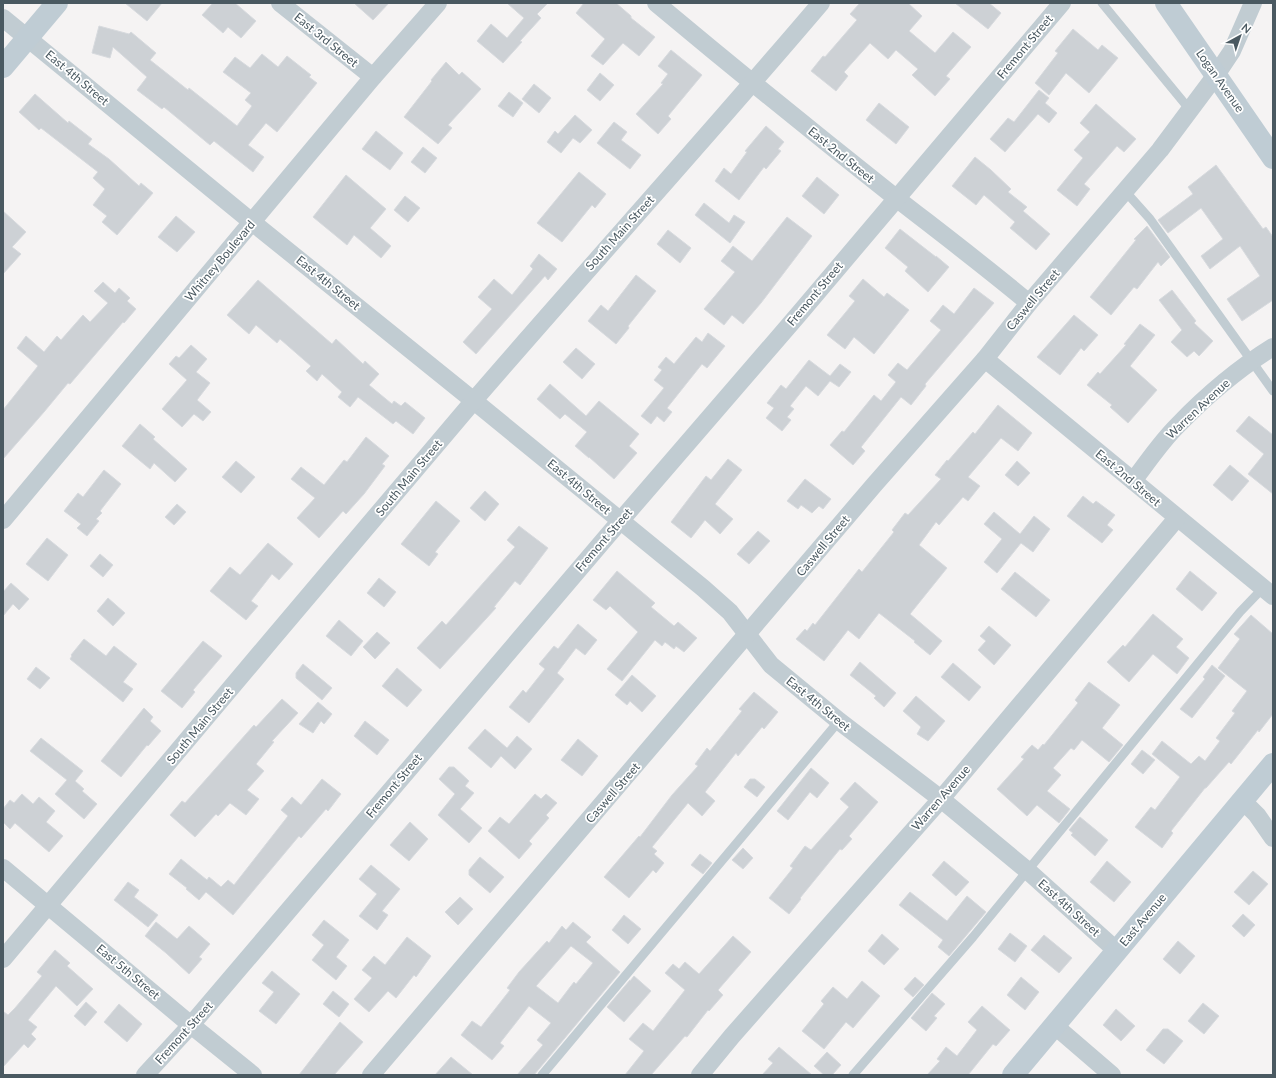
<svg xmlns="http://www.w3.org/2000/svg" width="1276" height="1078" viewBox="0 0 1276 1078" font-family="Lato,sans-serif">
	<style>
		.building { fill: #cdd1d5; stroke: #d7dade; fill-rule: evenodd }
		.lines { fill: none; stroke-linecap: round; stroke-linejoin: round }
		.lane { stroke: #c1ccd2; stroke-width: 9 }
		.street { stroke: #c1ccd2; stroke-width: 18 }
		.secondary { stroke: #bfccd4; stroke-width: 22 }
		.labels { text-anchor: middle; stroke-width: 3.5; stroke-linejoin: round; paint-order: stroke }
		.street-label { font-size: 12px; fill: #4a5961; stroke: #fff }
	</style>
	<rect width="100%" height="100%" fill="#f5f3f3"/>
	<g class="building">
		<path d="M125 3H162L147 21Z"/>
		<path d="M213 3H235L256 21 241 38 228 27 223 33 202 15Z"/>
		<path d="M354 3H389L373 20Z"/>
		<path d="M507 3H548L537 14 541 18 520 41 522 42 503 63 477 41 491 24 507 38 524 18Z"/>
		<path d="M584 3H616L631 16V18L655 37 639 56 623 43 603 65 591 56 605 39 576 13Z"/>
		<path d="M860 3H908L922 16 909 31 935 53 953 32 971 47 946 76 950 79 935 96 912 75 918 69 896 50 888 59 870 43 844 72 848 76 836 91 811 71 823 56 825 57 857 20 850 14Z"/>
		<path d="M955 3H989L1001 13 988 29Z"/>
		<path d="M99 26 129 34 131 32 156 53 150 60 188 90 189 88 237 126 252 106 245 100 251 93 223 72 235 57 250 68 262 54 278 67 287 56 311 75 309 77 317 83 277 132 266 123 248 145 264 157 253 172 214 141 210 145 164 107 162 109 137 90 147 77 113 47 110 58 92 53Z"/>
		<path d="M1073 29 1098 50 1102 45 1118 58 1089 93 1066 73 1049 95 1035 83 1058 53 1055 51Z"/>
		<path d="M671 50 702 75 668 116 671 119 658 134 636 114 663 84 661 83 668 74 658 66Z"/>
		<path d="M446 62 459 75 462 72 481 89 448 125 452 128 438 144 404 117 432 81 431 80Z"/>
		<path d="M600 73 614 85 600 101 587 90Z"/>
		<path d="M534 84 551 98 539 113 522 99Z"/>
		<path d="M1039 90 1049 98 1045 103 1057 113 1049 123 1038 114 1005 152 990 139 1008 118 1014 122Z"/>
		<path d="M509 92 523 103 513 117 498 106Z"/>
		<path d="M35 94 68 123 69 121 92 139 88 144 109 159 139 186 141 183 153 193 117 235 102 222 107 216 93 205 105 189 93 178 98 172 41 128 39 130 19 112Z"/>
		<path d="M879 103 909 127 896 144 866 120Z"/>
		<path d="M1096 104 1136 139 1124 152 1117 146 1084 184 1090 189 1077 206 1057 190 1083 158 1074 150 1090 132 1080 123Z"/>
		<path d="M575 115 592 130 580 143 573 138 561 153 547 142 555 131 558 134Z"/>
		<path d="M614 122 627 132 621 140 641 155 630 169 597 143Z"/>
		<path d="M766 126 784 142 778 149 781 151 766 169 764 167 739 200 715 181 724 168 731 174 747 152 745 151Z"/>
		<path d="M376 131 403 153 390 170 362 149Z"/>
		<path d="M423 147 437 158 425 173 411 162Z"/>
		<path d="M975 157 991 170 1011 189 1008 192 1027 207 1023 211 1050 234 1036 250 1010 228 1015 222 984 195 976 205 952 186Z"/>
		<path d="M1216 165 1263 229 1266 227 1273 237V300L1242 321 1227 299 1260 276 1240 246 1210 269 1201 256 1223 239 1201 208 1168 233 1158 220 1193 194 1188 187Z"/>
		<path d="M579 172 606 194 595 208 592 205 562 242 537 223Z"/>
		<path d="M346 175 386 209 370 228 391 246 381 258 354 235 347 245 313 217Z"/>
		<path d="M817 177 839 195 824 214 802 196Z"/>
		<path d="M405 196 420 208 408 222 394 210Z"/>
		<path d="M704 203 729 223 734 215 745 222 730 243 695 215Z"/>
		<path d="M3 211 26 232 12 247 21 254 3 274Z"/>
		<path d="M176 216 195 232 177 252 158 237Z"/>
		<path d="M787 217 812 236 761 303 743 324 732 315 724 325 704 309 735 272 721 261 733 246 752 261Z"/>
		<path d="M1147 226 1170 257 1161 266 1158 262 1137 289 1134 287 1111 315 1090 297 1136 240 1134 239Z"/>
		<path d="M900 229 936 257V256L949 267 928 292 905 271 908 267 885 248Z"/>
		<path d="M668 230 691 248 680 263 657 244Z"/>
		<path d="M539 254 557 269 548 280 545 276 476 354 463 342 492 309 478 297 494 279 512 295 533 269 530 266Z"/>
		<path d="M636 275 656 291 628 326 629 328 616 344 588 321 601 305 608 311Z"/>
		<path d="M863 279 884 297 887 293 909 310 874 354 854 337 845 349 827 335 855 301 849 296Z"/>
		<path d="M258 280 332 344 336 339 363 364 365 361 379 374 369 385 392 404 394 401 401 406 405 402 425 418 413 434 396 421 393 424 358 397 350 407 338 397 342 392 322 374 317 381 306 371 311 366 280 339 277 343 256 325 249 334 227 315Z"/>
		<path d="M103 282 115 293 119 288 130 298 127 301 136 309 124 323 123 322 70 384 68 383 44 412 3 459V410L38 366 17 348 26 336 44 352 57 336 61 340 83 315 90 322 108 303 94 291Z"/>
		<path d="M974 288 994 303 925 384 926 386 911 405 901 397 861 447 865 451 853 465 830 445 842 431 844 432 874 395 881 401 896 382 888 375 898 363 907 370 941 330 930 321 943 305 954 314Z"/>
		<path d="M1172 290 1196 321 1194 323 1213 341 1199 356 1194 351 1187 357 1171 342 1182 330 1159 300Z"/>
		<path d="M1074 315 1098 335 1084 351 1081 348 1060 375 1037 357Z"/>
		<path d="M1140 324 1155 335 1130 366 1157 390 1128 423 1110 407 1112 405 1087 385 1098 372 1100 374 1126 345 1124 344Z"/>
		<path d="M708 333 725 346 707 368 702 364 667 408 672 412 664 422 657 416 651 424 641 416 664 388 654 380 662 370 658 367 666 357 674 364 696 337 702 342Z"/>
		<path d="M191 345 207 359 196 372 210 383 197 400 211 412 203 421 194 414 182 427 162 409 187 380 169 364 176 356 179 358Z"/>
		<path d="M576 348 595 364 582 379 563 362Z"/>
		<path d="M809 360 830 376 840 364 851 372 839 387 830 381 818 396 806 386 790 406 794 409 787 417 791 420 782 431 766 418 774 408 767 403 781 385 786 389Z"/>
		<path d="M550 384 586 416 599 401 639 434 629 446 637 453 614 479 589 457V458L575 446 587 432 565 414 560 419 537 399Z"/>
		<path d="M998 405 1032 433 1018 451 1001 438 968 477 980 486 968 501 963 497 939 525 936 522 919 545 947 568 910 614 942 641 930 655 914 642 915 641 879 613 859 639 848 630 824 661 796 639 805 629 807 631 813 623 815 625 859 569 862 572 894 532 892 530 905 513 908 515 941 479 935 475 947 460 948 461 973 432 975 434Z"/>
		<path d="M1249 416 1273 435V494L1248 474 1264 454 1236 431Z"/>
		<path d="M140 424 155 437 153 439 187 469 175 482 154 463 150 469 122 446Z"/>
		<path d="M366 437 389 456 382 464 385 466 364 494 346 514 343 511 319 538 297 518 315 498 291 479 301 467 324 485 344 460 347 462Z"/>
		<path d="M728 459 742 470 715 504 733 519 720 534 705 520 691 538 671 522 706 476 711 480Z"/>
		<path d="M236 461 255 477 241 493 222 477Z"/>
		<path d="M1017 461 1030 473 1018 486 1005 475Z"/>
		<path d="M1230 465 1249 481 1232 501 1213 485Z"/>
		<path d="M104 470 121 484 100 511 102 513 96 519 99 521 87 536 77 528 81 524 64 511 78 493 83 497Z"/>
		<path d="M805 479 831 499 823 509 819 506 812 513 801 505 798 509 787 501Z"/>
		<path d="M485 491 499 504 485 521 470 508Z"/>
		<path d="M1083 496 1093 504 1096 501 1115 515 1107 525 1113 530 1102 543 1067 516Z"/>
		<path d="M436 501 460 521 435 552 438 554 429 566 401 544Z"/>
		<path d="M177 504 186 512 174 525 165 517Z"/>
		<path d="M994 512 1020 534 1034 516 1050 529 1033 552 1021 543 997 573 984 562 1002 539 984 524Z"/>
		<path d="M519 526 548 548 520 585 515 581 494 607 496 608 440 669 417 648 442 621 446 625 515 547 507 540Z"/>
		<path d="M758 531 770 541 749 564 737 554Z"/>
		<path d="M47 538 68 555 48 581 26 564Z"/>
		<path d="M268 543 293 564 279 580 272 574 251 601 258 606 246 620 210 591 230 567 240 575Z"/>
		<path d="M100 554 113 565 103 577 90 566Z"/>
		<path d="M617 571 655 603 651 607 674 626 678 622 697 638 684 652 676 646 674 649 665 642 662 646 655 640 622 681 607 669 638 632 610 606 606 610 593 600Z"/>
		<path d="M1190 571 1217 593 1202 611 1176 589Z"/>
		<path d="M1015 572 1050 600 1036 617 1001 589Z"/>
		<path d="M379 578 396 592 384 607 367 593Z"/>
		<path d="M11 583 29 599 19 610 13 604 3 616V592Z"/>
		<path d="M108 598 125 613 113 626 97 611Z"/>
		<path d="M1153 614 1183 639 1176 647 1189 658 1177 674 1153 654 1129 682 1107 662 1123 645 1125 647Z"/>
		<path d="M1251 615 1273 634V714L1259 732 1258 730 1231 764 1229 762 1206 788H1205L1171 831 1173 833 1162 848 1135 827 1151 807 1155 810 1180 777 1152 754 1162 741 1191 764 1199 756 1205 761 1220 741 1216 738 1235 713 1232 711 1247 691 1218 668 1240 639 1234 634Z"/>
		<path d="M339 620 363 641 351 656 326 636Z"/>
		<path d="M578 624 597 640 585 655 576 648 557 673 564 679 529 723 509 707 523 690 526 693 545 669 539 664 554 646 558 649Z"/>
		<path d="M989 626 1011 645 994 665 978 650 986 641 980 636Z"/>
		<path d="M377 632 390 643 375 659 363 647Z"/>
		<path d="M84 639 106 656 114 646 137 664 123 682 133 689 123 702 70 659 72 656 71 655Z"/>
		<path d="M203 641 222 656 193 690 195 692 182 708 161 691Z"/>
		<path d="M860 662 896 693 884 707 874 698 876 696 850 675Z"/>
		<path d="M953 663 981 687 969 701 941 677Z"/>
		<path d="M303 664 332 688 322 700 296 678V673Z"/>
		<path d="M1212 665 1225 676 1192 718 1180 709 1205 679 1203 677Z"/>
		<path d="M36 667 50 678 40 689 27 679Z"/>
		<path d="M397 668 422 690 407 707 382 686Z"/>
		<path d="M632 675 656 696 642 712 630 701 627 705 615 695Z"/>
		<path d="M1089 682 1120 705 1102 728 1123 745 1109 762 1082 740 1074 750 1071 748 1053 768 1061 775 1047 791 1070 809 1059 823 1037 805 1027 816 997 789 1024 759 1021 757 1032 745 1038 750 1043 744 1044 745 1078 703 1075 700Z"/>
		<path d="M754 692 778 712 764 729 762 727 738 756 736 753 705 792 715 801 702 816 688 803 652 847 657 851 654 854 664 863 656 873 653 870 629 898 604 877 639 836 640 837 672 795 698 766 695 764 707 748 710 751 742 711 739 709Z"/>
		<path d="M916 696 945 721 928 741 917 734 921 727 903 711Z"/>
		<path d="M282 699 298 713 272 741 274 742 256 764 264 771 247 790 259 799 246 815 230 803 218 816 216 814 195 837 170 815 182 801 185 803 254 725 256 727Z"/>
		<path d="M318 702 332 714 324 724 321 721 313 733 299 724Z"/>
		<path d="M144 708 153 717 150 721 161 731 148 746 147 745 121 777 101 761Z"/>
		<path d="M365 721 389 740 377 755 354 736Z"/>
		<path d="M485 729 507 748 517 736 532 749 515 769 501 756 491 768 468 748Z"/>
		<path d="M41 738 83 771 75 781 84 789 82 791 97 804 84 819 55 794 67 780 30 751Z"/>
		<path d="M578 739 598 756 582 776 561 760Z"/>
		<path d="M1142 750 1155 760 1143 774 1131 764Z"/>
		<path d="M449 767H454L469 781 465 786 474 793 460 809 482 828 469 843 438 815 455 794 439 779Z"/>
		<path d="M811 768 829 783 817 798 810 792 788 820 777 811Z"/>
		<path d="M322 779 341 794 328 811 326 809 301 838 299 836 233 915 206 892 199 900 186 889 187 888 169 874 181 859 207 880 209 877 221 887 228 880 234 885 288 816 281 810 292 797 301 805Z"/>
		<path d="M750 779H755L765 787 757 797 744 787Z"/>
		<path d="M855 782 878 802 849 836 852 839 842 850 840 849 800 898 801 899 789 914 769 898 793 868 790 866 805 846 811 850 849 807 840 799Z"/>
		<path d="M22 794 33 804 39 797 55 811 46 822 63 836 49 852 15 823 10 829 3 822V809L10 800 14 803Z"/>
		<path d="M535 794 541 799 546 794 557 803 546 815 549 818 529 841 532 844 519 859 488 831 500 817 509 824Z"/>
		<path d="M1080 817 1108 840 1095 856 1071 835 1073 833 1069 830Z"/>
		<path d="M410 822 428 839 409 861 390 845Z"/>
		<path d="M743 848 753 858 743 869 732 860Z"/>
		<path d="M700 854 712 863 703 874 691 865Z"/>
		<path d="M480 857 504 877 490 893 469 875V870Z"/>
		<path d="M944 861 969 882 956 896 932 875Z"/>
		<path d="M1107 861 1131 882 1114 902 1090 882Z"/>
		<path d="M371 865 400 889 382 911 388 915 377 930 359 916 377 894 359 879Z"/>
		<path d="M1253 871 1268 884 1249 905 1234 892Z"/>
		<path d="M128 882 139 890 134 897 158 915 148 927 114 900Z"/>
		<path d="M910 892 947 921 967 896 986 912 949 956 938 947 943 940 899 905Z"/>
		<path d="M460 897 473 909 458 925 445 912Z"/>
		<path d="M1243 914 1255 925 1244 937 1232 926Z"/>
		<path d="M624 915 641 929 628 944 612 930Z"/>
		<path d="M324 920 349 940 336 957 347 966 336 980 312 960 324 945 312 935Z"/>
		<path d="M156 922 177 939 189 926 210 944 199 957 202 959 189 974 166 953 145 936Z"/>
		<path d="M573 922 591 937 586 942 620 972 534 1075H517L543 1045 537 1040 551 1023 529 1006 500 1043 504 1046 492 1060 461 1035 472 1021 481 1027 510 990 507 988 519 972 547 941 549 943 562 926 566 930ZM571 946 593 963 576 984 574 982 558 1003 536 986Z"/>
		<path d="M1010 933 1027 946 1015 962 998 949Z"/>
		<path d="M882 934 899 949 884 965 868 951Z"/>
		<path d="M1044 935 1072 958 1059 973 1031 950Z"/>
		<path d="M733 936 751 952 718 990 723 995 709 1011 708 1010 687 1037 685 1036 651 1075H625L644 1051 629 1039 643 1023 653 1031 685 990 665 973 673 964 679 969 685 962 699 974Z"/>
		<path d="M407 937 431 956 416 977 414 975 396 998 388 991 369 1012 354 999 372 978 362 970 374 956 385 965Z"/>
		<path d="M1178 941 1195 956 1180 974 1163 959Z"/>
		<path d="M55 950 70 963 67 966 93 989 77 1006 56 986 28 1020 37 1027 31 1034 36 1039 28 1048 24 1044 3 1067V1013L4 1012 8 1015 15 1008 42 976 37 972Z"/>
		<path d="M272 971 300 994 276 1024 259 1011 274 992 262 983Z"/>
		<path d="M634 976 651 991 624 1022 607 1007 630 980V981Z"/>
		<path d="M915 977 924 985 913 997 904 989Z"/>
		<path d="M1021 977 1039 992 1025 1010 1007 995Z"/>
		<path d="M862 981 880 996 853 1028 846 1022 824 1049 802 1031 824 1004 821 1001 833 987 847 999Z"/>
		<path d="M333 991 349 1004 339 1017 323 1004Z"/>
		<path d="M932 993 945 1004 934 1016 937 1018 926 1031 911 1018Z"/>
		<path d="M86 1002 97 1012 85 1026 74 1016Z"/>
		<path d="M1203 1003 1219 1016 1204 1034 1188 1021Z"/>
		<path d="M119 1004 142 1024 127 1042 104 1022Z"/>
		<path d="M982 1006 1010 1030 996 1046 993 1044 968 1075H927L940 1061 937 1059 946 1047 957 1056 977 1030 968 1022Z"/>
		<path d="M1116 1009 1135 1026 1121 1041 1103 1025Z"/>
		<path d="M340 1022 363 1042 334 1075H299Z"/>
		<path d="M1163 1029H1168L1183 1041 1164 1064 1146 1050Z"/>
		<path d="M779 1047 812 1075H762L773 1063 768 1059Z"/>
		<path d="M827 1052 841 1065 832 1075H824L814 1066Z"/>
		<path d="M451 1057 473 1075H435Z"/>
	</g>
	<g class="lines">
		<g class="lane">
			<path d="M1102 3 1190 110"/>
			<path d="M1125 191 1150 219 1273 391"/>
			<path d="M542 1075 839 721"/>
			<path d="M853 1075 973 937 1240 612 1263 588"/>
		</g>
		<g class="street">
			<path d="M280 3 373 77"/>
			<path d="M656 3C735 69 815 134 896 198 941 233 986 267 1029 303"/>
			<path d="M3 18 252 222 474 401 703 588 730 612 771 665 839 721 941 799 1028 871 1117 951"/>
			<path d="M985 359 1273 596"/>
			<path d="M1133 481C1147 463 1160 443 1177 426 1204 398 1239 368 1273 347"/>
			<path d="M3 520 373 77 438 3"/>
			<path d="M1243 801 1257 815 1273 838"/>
			<path d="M3 868 191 1025 253 1075"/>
			<path d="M3 959C161 772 317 584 476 398 590 266 708 136 821 3"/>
			<path d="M1055 1026 1112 1075"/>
			<path d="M145 1075 191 1025 609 534 798 315 1062 3"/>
			<path d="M371 1075 874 485 985 359 1029 303 1160 150 1216 75 1232 51 1253 3"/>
			<path d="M700 1075 732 1036 941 799 1177 518"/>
		</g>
		<g class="secondary">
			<path d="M1166 3 1273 158"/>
			<path d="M3 67 57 3"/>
			<path d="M1013 1075 1273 764"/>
		</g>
	</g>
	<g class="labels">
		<g class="street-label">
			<text transform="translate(326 40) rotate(39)" y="4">East 3rd Street</text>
			<text transform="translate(1025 47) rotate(-50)" y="4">Fremont Street</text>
			<text transform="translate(77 78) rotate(40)" y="4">East 4th Street</text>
			<text transform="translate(1220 81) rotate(55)" y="4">Logan Avenue</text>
			<text transform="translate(841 155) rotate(39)" y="4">East 2nd Street</text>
			<text transform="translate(620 233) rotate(-48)" y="4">South Main Street</text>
			<text transform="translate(220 261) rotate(-50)" y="4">Whitney Boulevard</text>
			<text transform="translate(328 283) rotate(39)" y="4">East 4th Street</text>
			<text transform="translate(815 294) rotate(-50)" y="4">Fremont Street</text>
			<text transform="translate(1033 300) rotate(-50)" y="4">Caswell Street</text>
			<text transform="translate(1198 409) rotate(-43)" y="4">Warren Avenue</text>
			<text transform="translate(409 478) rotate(-50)" y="4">South Main Street</text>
			<text transform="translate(1128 478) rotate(40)" y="4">East 2nd Street</text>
			<text transform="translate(579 487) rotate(40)" y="4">East 4th Street</text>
			<text transform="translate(604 540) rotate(-49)" y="4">Fremont Street</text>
			<text transform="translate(823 546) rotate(-50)" y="4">Caswell Street</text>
			<text transform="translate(818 704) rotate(39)" y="4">East 4th Street</text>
			<text transform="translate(200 726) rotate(-50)" y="4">South Main Street</text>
			<text transform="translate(394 786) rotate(-50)" y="4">Fremont Street</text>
			<text transform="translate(613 793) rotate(-49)" y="4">Caswell Street</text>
			<text transform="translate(941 798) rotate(-49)" y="4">Warren Avenue</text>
			<text transform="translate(1069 908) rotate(42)" y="4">East 4th Street</text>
			<text transform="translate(1143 920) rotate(-50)" y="4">East Avenue</text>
			<text transform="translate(128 972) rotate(40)" y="4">East 5th Street</text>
			<text transform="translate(184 1033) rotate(-48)" y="4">Fremont Street</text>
		</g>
	</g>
	<rect width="1276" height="1078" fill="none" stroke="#4a5961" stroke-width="8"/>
	<g transform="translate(1240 36) rotate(40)" stroke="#ffffff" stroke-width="3" paint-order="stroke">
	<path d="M0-3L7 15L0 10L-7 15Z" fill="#4a5961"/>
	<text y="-6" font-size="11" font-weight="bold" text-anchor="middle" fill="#4a5961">N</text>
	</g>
</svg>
